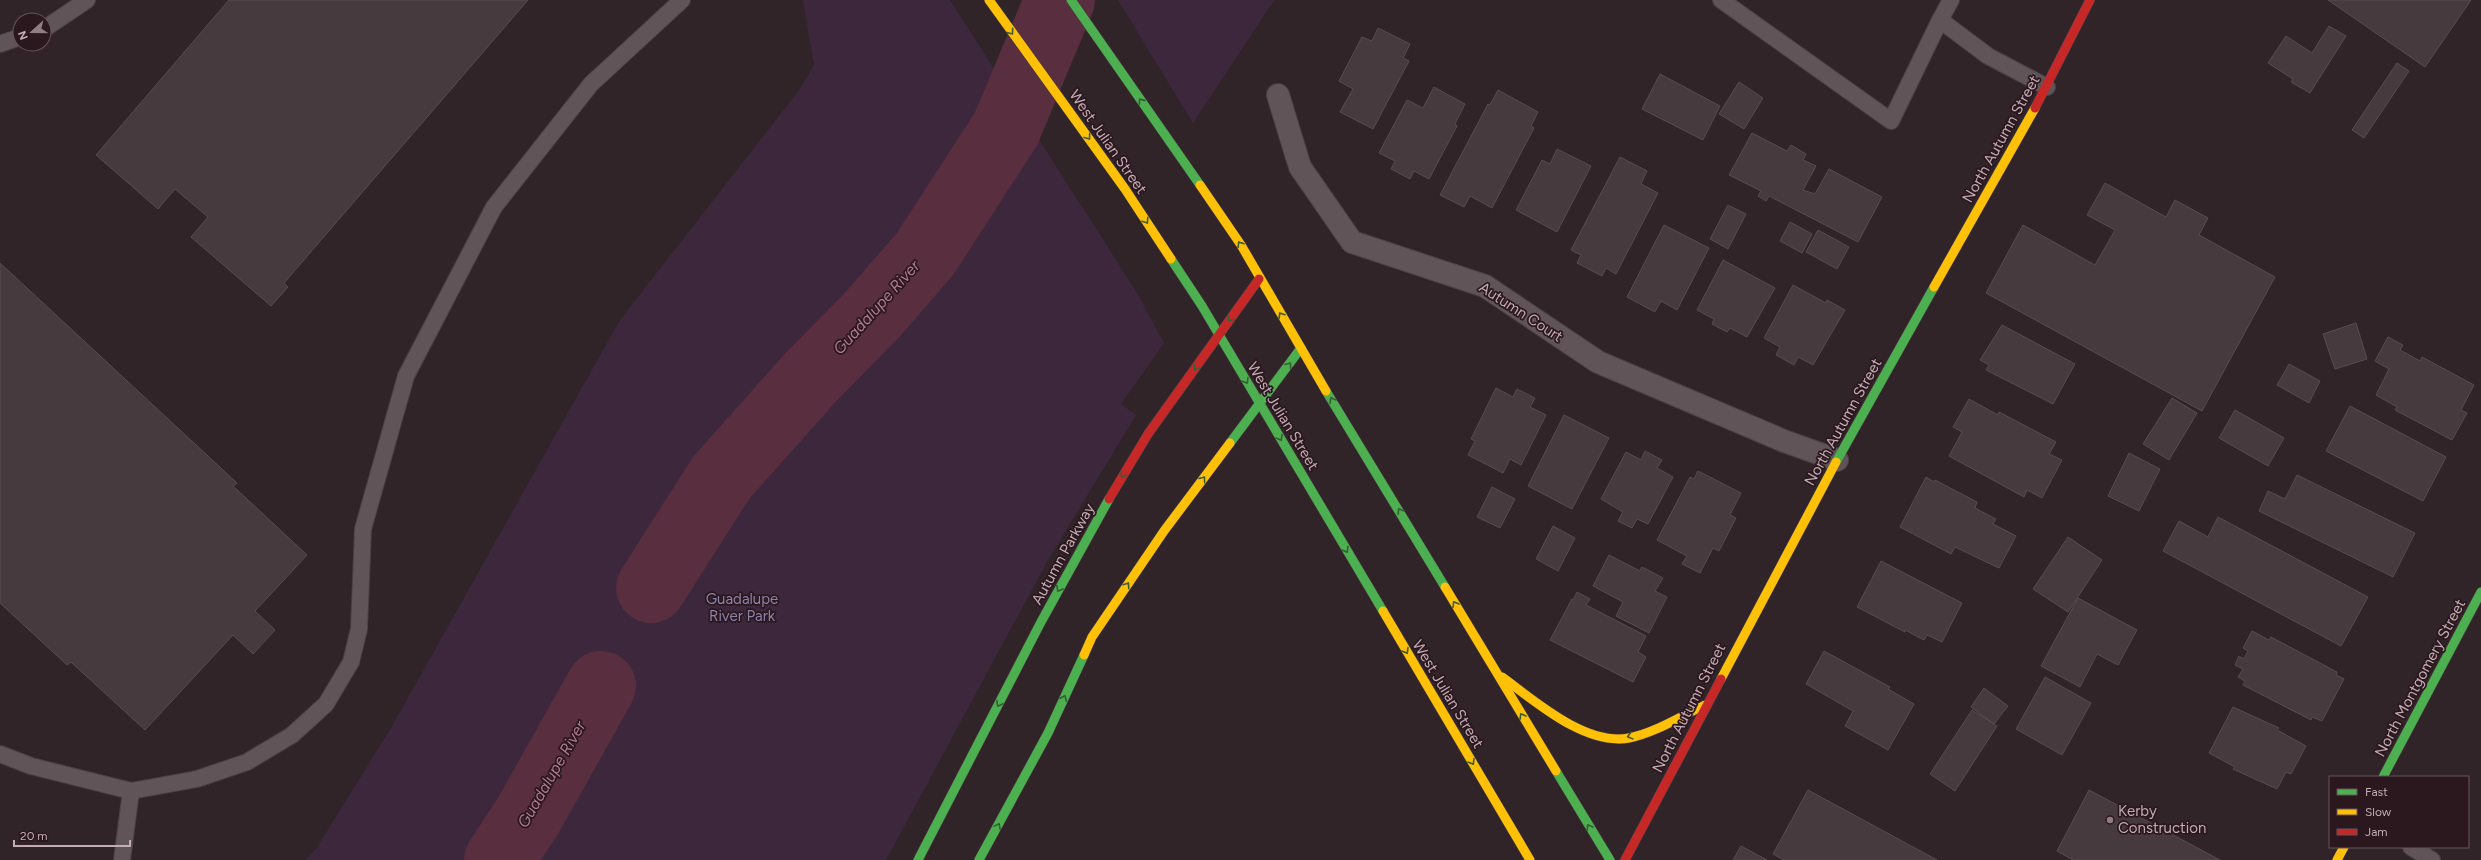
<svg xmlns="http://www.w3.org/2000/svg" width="2481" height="860" viewBox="0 0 2481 860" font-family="Figtree,sans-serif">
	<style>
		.green { fill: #3d273d }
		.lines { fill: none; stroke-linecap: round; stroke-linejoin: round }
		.river { stroke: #592e3e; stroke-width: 70 }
		.building { fill: #463a3e; stroke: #594b51 }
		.lane-casing { stroke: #4a4044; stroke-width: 18 }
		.street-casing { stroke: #4a4044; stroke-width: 24 }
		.fast-casing { stroke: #4d4145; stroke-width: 10 }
		.slow-casing { stroke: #4d4145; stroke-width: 10 }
		.jam-casing { stroke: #4d4145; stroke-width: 10 }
		.lane { stroke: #605458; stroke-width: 16 }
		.street { stroke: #605458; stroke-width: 22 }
		.fast { stroke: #4caf50; stroke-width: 9 }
		.slow { stroke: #ffc107; stroke-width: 9 }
		.jam { stroke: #c62828; stroke-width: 9 }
		.oneway { stroke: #3a5c35 }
		.poi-dot { fill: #907c83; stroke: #2b181f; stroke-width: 1.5 }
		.labels { text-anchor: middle; stroke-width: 3.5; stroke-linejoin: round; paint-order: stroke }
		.street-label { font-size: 15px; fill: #c4acb4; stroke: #2b181f }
		.park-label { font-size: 15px; fill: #8d82aa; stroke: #2b181f }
		.poi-label { font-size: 15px; fill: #c4acb4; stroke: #2b181f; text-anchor: start }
		.water-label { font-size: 16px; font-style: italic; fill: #b27a90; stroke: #2b181f }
	</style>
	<rect width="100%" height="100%" fill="#302429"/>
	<g class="green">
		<path d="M803 0H950L1137 293 1164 343 1121 404 1136 415 1048 560 886 860H305L316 849 391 728 620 320 800 89 814 65Z"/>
		<path d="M1118 0H1274L1193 123Z"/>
	</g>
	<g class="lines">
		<g class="river">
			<path d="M651 588 721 478 811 377 873 314 925 254 1006 129 1060 0"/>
			<path d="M499 860 528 816 601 686"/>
		</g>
	</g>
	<g class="building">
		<path d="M229 0H528L284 283 288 287 271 306 191 237 208 217 175 189 158 209 96 155Z"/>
		<path d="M2328 0H2471L2425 67Z"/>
		<path d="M2329 26 2346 36 2310 93 2291 82 2293 79 2268 63 2286 36 2312 53Z"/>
		<path d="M1378 28 1410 44 1403 58 1409 61 1373 129 1340 112 1353 89 1339 81 1362 37 1372 41Z"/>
		<path d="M2397 63 2409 71 2364 138 2352 130Z"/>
		<path d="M1660 74 1720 106 1703 140 1642 109Z"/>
		<path d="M1739 82 1763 98 1744 129 1719 114Z"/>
		<path d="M1434 87 1465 104 1455 124 1457 126 1429 179 1414 171 1410 179 1391 169 1395 161 1379 153 1407 100 1423 108Z"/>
		<path d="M1498 90 1538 112 1531 126 1534 128 1492 208 1470 196 1464 207 1440 195 1488 104 1490 105Z"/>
		<path d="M1752 133 1787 151 1791 145 1806 154 1803 160 1816 166 1803 190 1815 194 1829 169 1882 197 1858 242 1769 196 1766 201 1758 196 1761 191 1729 175Z"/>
		<path d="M1557 149 1591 166 1557 232 1516 210 1542 160 1550 164Z"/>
		<path d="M1620 157 1647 171 1641 184 1658 193 1616 274 1606 268 1602 276 1577 263 1581 255 1571 250Z"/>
		<path d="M2105 183 2166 217 2175 200 2208 218 2199 235 2275 277 2202 411 1986 293 2023 225 2095 265 2115 230 2087 215Z"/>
		<path d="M1728 205 1746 214 1728 249 1710 239Z"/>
		<path d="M1790 222 1812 234 1802 253 1780 241Z"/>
		<path d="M1664 225 1709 248 1677 310 1661 301 1655 312 1627 297Z"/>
		<path d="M1818 230 1849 247 1837 269 1806 252Z"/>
		<path d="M1723 260 1775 288 1747 337 1730 328 1727 332 1712 324 1714 319 1697 310Z"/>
		<path d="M0 263 237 483 233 486 307 555 255 611 275 630 253 654 233 635 145 730 71 662 67 665 0 603Z"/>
		<path d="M1793 285 1826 303 1827 300 1845 310 1813 365 1798 357 1794 365 1776 355 1780 347 1764 338Z"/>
		<path d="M2356 323 2367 359 2335 369 2323 334Z"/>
		<path d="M2002 325 2075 364 2053 404 1986 370 1989 365 1980 360Z"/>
		<path d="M2388 337 2403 345 2400 350 2420 361 2422 357 2474 385 2461 410 2467 413 2452 440 2395 410 2397 407 2376 395 2389 369 2375 361Z"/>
		<path d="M2289 364 2320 381 2309 403 2277 385Z"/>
		<path d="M1496 388 1513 397 1517 389 1535 398 1530 407 1546 415 1521 465 1510 459 1503 473 1468 455 1475 441 1471 439Z"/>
		<path d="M2172 398 2197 413 2169 460 2143 444Z"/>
		<path d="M1969 399 1998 415 1999 412 2056 442 2049 454 2062 460 2042 498 2027 490 2024 497 1949 456 1962 432 1953 427Z"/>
		<path d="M2350 406 2446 457 2423 501 2326 451Z"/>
		<path d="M2235 410 2284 438 2268 466 2219 438Z"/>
		<path d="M1564 415 1609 438 1572 509 1528 486Z"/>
		<path d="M1645 451 1662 460 1657 468 1673 477 1648 524 1637 519 1632 528 1618 521 1623 512 1601 499 1626 452 1641 460Z"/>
		<path d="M2129 453 2160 469 2139 511 2108 496Z"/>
		<path d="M1698 471 1741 493 1730 515 1736 518 1719 551 1713 548 1700 573 1682 564 1687 556 1657 540 1690 477 1694 479Z"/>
		<path d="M2297 475 2415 533 2393 577 2259 511 2268 491 2285 499Z"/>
		<path d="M1926 477 1934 482 1935 480 1977 502 1975 508 1996 519 1993 524 2016 536 1999 568 1955 547 1951 554 1900 527Z"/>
		<path d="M1492 487 1515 499 1500 528 1477 517Z"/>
		<path d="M2218 517 2368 597 2341 646 2163 551 2179 521 2208 537Z"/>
		<path d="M1553 526 1575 538 1558 571 1536 559Z"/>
		<path d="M2068 537 2102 560 2068 612 2033 589Z"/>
		<path d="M1609 555 1640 571 1642 567 1663 578 1655 591 1667 597 1649 633 1616 616 1623 602 1593 586Z"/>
		<path d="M1881 561 1962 603 1942 642 1927 635 1924 640 1905 630V632L1857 607Z"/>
		<path d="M1577 592 1590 599 1586 605 1646 636 1638 652 1646 657 1633 682 1550 640 1572 599 1573 600Z"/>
		<path d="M2078 598 2137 630 2118 665 2097 654 2080 687 2041 666Z"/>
		<path d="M2252 631 2269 640 2271 637 2337 672 2336 675 2344 679 2322 721 2312 717 2311 720 2243 685 2245 681 2238 677 2243 669 2235 665 2239 656 2244 659 2248 651 2243 648Z"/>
		<path d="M1824 651 1890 687 1888 689 1914 704 1888 750 1845 726 1853 711 1806 684Z"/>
		<path d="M2045 677 2091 703 2062 755 2016 729Z"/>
		<path d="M1984 688 2008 706 1994 724 1971 707Z"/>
		<path d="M2233 707 2279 728 2277 730 2306 746 2291 774 2286 772 2277 789 2233 769 2235 767 2209 753Z"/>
		<path d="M1972 710 1997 726 1955 791 1930 774Z"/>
		<path d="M1808 790 1937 860H1784L1773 854Z"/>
		<path d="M2089 790 2220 860H2073L2057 851Z"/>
		<path d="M1741 846 1767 860H1733Z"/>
	</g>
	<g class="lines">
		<defs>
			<g id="lane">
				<path d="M1721 0 1891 121 1940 20 1988 56 2047 87"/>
				<path d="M1940 20 1951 0"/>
				<path d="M44 29 87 0"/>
				<path d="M0 44 20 37"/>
				<path d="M0 754 31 766 131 791 122 860"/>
				<path d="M131 791 197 779 247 762 292 735 326 704 351 662 359 629 363 529 406 376 494 207 591 84 682 0"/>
				<path d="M2411 847 2432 860"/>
			</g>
			<path id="street" d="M1278 95 1300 167 1352 242 1485 286 1598 362 1784 441 1837 460"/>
			<g id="fast">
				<path d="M1071 0 1200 185"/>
				<path d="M1171 259 1202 306 1383 611"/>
				<path d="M1326 391 1445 587"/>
				<path d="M1230 443 1301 348"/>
				<path d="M1836 462 1934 287"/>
				<path d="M1556 771 1610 860"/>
				<path d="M2383 777 2481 592"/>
				<path d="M918 860 1041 622 1109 499"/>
				<path d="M979 860 1048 733 1084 655"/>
			</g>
			<g id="slow">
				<path d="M989 0 1125 189 1171 259"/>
				<path d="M1200 185 1241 245 1326 391"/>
				<path d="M1934 287 2035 108"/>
				<path d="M1445 587 1556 771"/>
				<path d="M1383 611 1530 860"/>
				<path d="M1084 655 1092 637 1164 531 1230 443"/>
				<path d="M1502 677C1535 701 1585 746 1629 738 1655 733 1681 716 1705 705"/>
				<path d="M1721 679 1836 462"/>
				<path d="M2337 860 2344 847"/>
			</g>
			<g id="jam">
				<path d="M2035 108 2090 0"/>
				<path d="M1109 499 1148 434 1259 279"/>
				<path d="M1625 860 1721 679"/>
			</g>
		</defs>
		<use href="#lane" class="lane-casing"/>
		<use href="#street" class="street-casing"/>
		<use href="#fast" class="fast-casing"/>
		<use href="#slow" class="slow-casing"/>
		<use href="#jam" class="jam-casing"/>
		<use href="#lane" class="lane"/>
		<use href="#street" class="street"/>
		<use href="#fast" class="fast"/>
		<use href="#slow" class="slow"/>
		<use href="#jam" class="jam"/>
	</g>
	<defs><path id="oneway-chevron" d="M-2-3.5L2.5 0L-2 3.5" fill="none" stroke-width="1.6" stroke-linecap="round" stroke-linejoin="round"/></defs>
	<g class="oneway">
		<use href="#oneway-chevron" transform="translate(1011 32) rotate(54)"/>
		<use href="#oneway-chevron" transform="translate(1141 101) rotate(-125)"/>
		<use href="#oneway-chevron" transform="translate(1088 137) rotate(54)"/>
		<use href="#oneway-chevron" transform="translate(1146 221) rotate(57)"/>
		<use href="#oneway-chevron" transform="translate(1240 244) rotate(-122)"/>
		<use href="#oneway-chevron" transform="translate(1281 315) rotate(-122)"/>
		<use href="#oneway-chevron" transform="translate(1230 319) rotate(125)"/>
		<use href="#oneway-chevron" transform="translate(1289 365) rotate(-54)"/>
		<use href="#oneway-chevron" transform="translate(1196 368) rotate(124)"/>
		<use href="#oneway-chevron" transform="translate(1246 381) rotate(59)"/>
		<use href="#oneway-chevron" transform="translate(1332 400) rotate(-121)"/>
		<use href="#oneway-chevron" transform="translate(1280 438) rotate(59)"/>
		<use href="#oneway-chevron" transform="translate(1123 475) rotate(121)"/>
		<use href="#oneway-chevron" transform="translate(1203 479) rotate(-53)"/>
		<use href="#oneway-chevron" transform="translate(1400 511) rotate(-121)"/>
		<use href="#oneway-chevron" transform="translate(1346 550) rotate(59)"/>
		<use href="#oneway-chevron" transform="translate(1127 585) rotate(-56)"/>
		<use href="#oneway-chevron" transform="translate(1059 589) rotate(119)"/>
		<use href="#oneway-chevron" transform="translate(1455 604) rotate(-121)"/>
		<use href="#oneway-chevron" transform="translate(1406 651) rotate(59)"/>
		<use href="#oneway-chevron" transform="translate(1064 698) rotate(-65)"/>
		<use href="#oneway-chevron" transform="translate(999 704) rotate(117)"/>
		<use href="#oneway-chevron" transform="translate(1522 716) rotate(-121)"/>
		<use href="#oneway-chevron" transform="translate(1630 736) rotate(165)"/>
		<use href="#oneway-chevron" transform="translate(1472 762) rotate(59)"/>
		<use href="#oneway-chevron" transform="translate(998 826) rotate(-62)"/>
		<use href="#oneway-chevron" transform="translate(1589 827) rotate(-121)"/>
	</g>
	<circle class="poi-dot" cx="2110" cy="820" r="4"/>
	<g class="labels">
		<g class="street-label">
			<text transform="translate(2001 139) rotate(-61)" y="5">North Autumn Street</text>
			<text transform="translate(1108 142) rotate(55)" y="5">West Julian Street</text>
			<text transform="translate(1521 312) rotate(33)" y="5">Autumn Court</text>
			<text transform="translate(1283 416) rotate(59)" y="5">West Julian Street</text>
			<text transform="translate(1843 422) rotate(-61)" y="5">North Autumn Street</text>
			<text transform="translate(1063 554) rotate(-61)" y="5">Autumn Parkway</text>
			<text transform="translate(2420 678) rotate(-62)" y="5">North Montgomery Street</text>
			<text transform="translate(1448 694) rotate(59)" y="5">West Julian Street</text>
			<text transform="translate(1689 708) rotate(-63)" y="5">North Autumn Street</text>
		</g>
		<g class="park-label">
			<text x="742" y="604">Guadalupe<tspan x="742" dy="17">River Park</tspan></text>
		</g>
		<g class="poi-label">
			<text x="2118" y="816">Kerby<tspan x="2118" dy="17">Construction</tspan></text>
		</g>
		<g class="water-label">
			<text transform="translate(876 307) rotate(-48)" y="6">Guadalupe River</text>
			<text transform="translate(551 774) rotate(-60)" y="6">Guadalupe River</text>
		</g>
	</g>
	<rect x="2329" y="776" width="140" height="72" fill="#2b181f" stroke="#68535b"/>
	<rect x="2337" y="789" width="20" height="6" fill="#4caf50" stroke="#68535b"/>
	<text x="2365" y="796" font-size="12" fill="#c4acb4">Fast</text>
	<rect x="2337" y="809" width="20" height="6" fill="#ffc107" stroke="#68535b"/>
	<text x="2365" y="816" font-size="12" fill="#c4acb4">Slow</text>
	<rect x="2337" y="829" width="20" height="6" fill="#c62828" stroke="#68535b"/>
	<text x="2365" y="836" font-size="12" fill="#c4acb4">Jam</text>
	<g transform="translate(32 32) rotate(249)"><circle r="19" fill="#2b181f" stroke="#68535b"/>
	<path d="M0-3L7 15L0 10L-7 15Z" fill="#907c83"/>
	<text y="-6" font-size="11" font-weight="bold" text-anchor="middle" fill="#c4acb4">N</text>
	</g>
	<path d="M14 840v6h116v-6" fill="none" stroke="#c4acb4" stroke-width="2"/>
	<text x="20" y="840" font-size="12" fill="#c4acb4" stroke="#2b181f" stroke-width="3" paint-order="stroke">20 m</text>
</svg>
